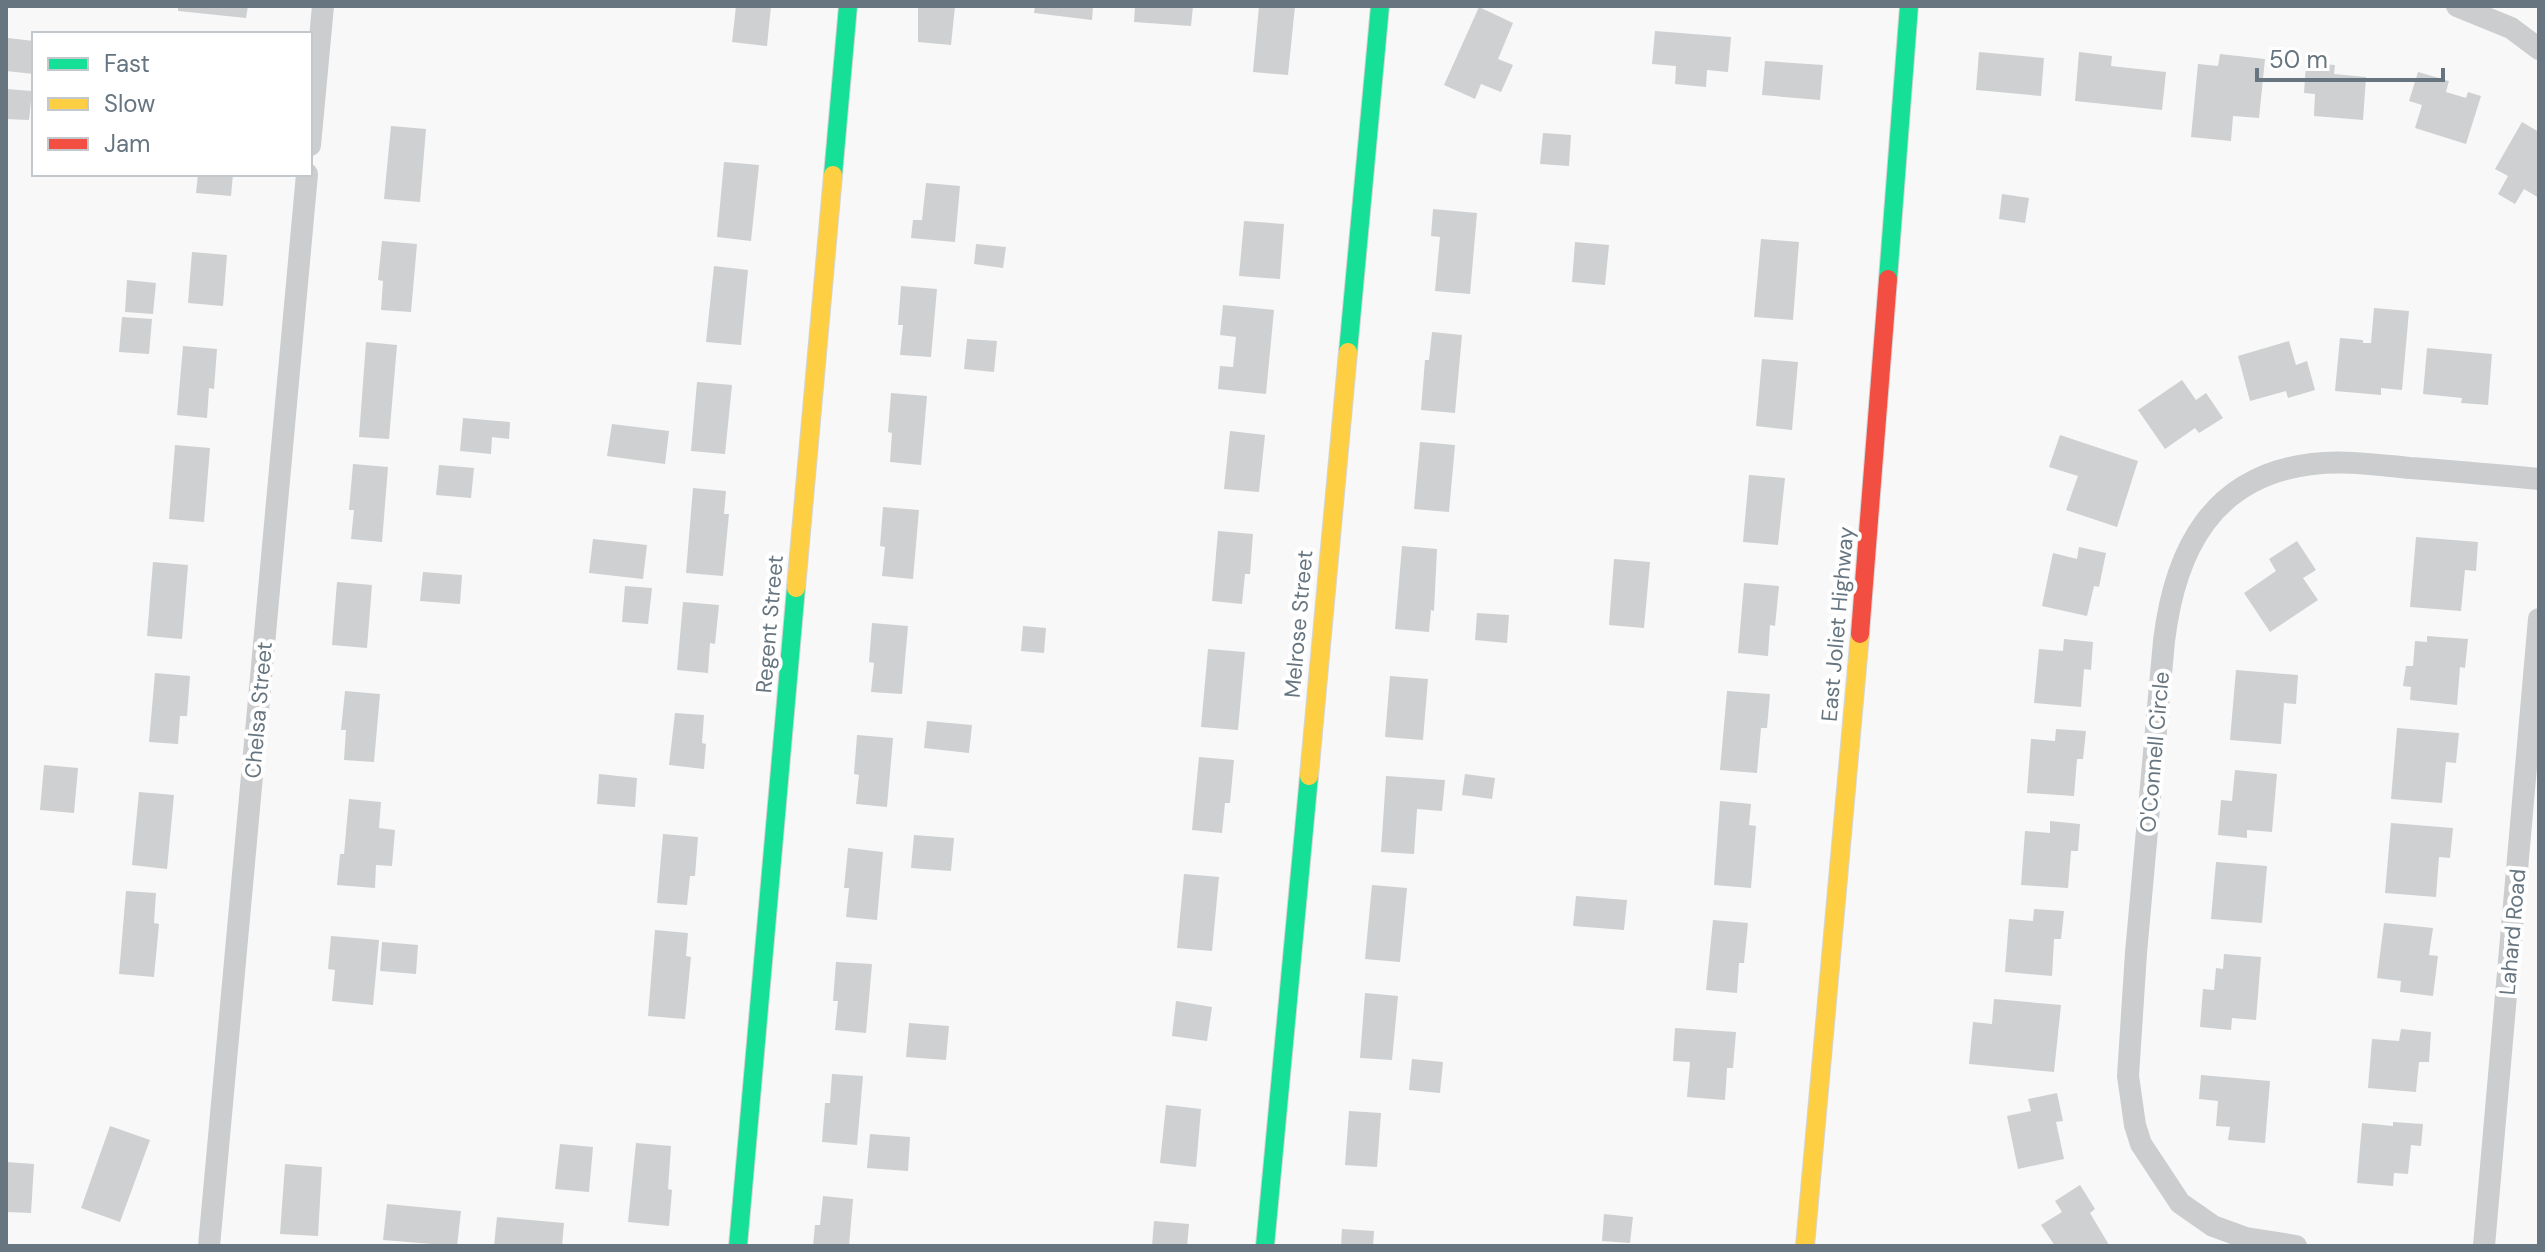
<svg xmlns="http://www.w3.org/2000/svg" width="2545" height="1252" viewBox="0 0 2545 1252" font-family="'DM Sans',sans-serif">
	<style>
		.building { fill: #cfd0d1 }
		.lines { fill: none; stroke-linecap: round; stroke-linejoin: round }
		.fast-casing { stroke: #d4d5d6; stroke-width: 20 }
		.slow-casing { stroke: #d4d5d6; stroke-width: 20 }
		.jam-casing { stroke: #d4d5d6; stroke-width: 20 }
		.street { stroke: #cbcdce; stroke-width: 22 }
		.fast { stroke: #16e098; stroke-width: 18 }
		.slow { stroke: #ffcf43; stroke-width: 18 }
		.jam { stroke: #f24e42; stroke-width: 18 }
		.labels { text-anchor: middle; stroke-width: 8; stroke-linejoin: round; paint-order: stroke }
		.street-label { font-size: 22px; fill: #66757f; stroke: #fff }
	</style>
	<rect width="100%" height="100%" fill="#f8f8f8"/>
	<g class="building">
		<path d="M178 6H248L246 18 178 11Z"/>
		<path d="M736 6H771L767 46 732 42Z"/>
		<path d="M918 6H955L951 45 918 42Z"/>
		<path d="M1035 6H1093L1092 20 1034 13Z"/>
		<path d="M1135 6H1193L1191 26 1134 22Z"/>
		<path d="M1259 6H1295L1288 75 1253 72Z"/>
		<path d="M1479 7 1513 23 1498 59 1513 65 1501 92 1481 84 1475 99 1444 85Z"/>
		<path d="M1655 31 1731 37 1728 72 1707 70 1706 87 1675 84 1676 66 1652 64Z"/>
		<path d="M8 38 34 41V74L6 71Z"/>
		<path d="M1979 52 2044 58 2041 96 1976 90Z"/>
		<path d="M2079 52 2112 56 2111 66 2166 72 2162 110 2075 101Z"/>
		<path d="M2220 54 2265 59 2259 118 2233 116 2231 141 2191 137 2198 64 2218 66Z"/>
		<path d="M1765 61 1823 65 1820 100 1762 95Z"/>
		<path d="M2306 63 2335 65 2334 74 2366 77 2363 120 2314 116 2315 94 2304 93Z"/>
		<path d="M2418 72 2449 81 2446 92 2466 98 2468 92 2481 96 2466 144 2415 128 2422 105 2409 101Z"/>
		<path d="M6 89 32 91 29 120 6 119Z"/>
		<path d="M2522 122 2539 132V198L2524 189 2515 204 2498 194 2508 176 2495 169Z"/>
		<path d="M391 126 426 129 420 202 384 199Z"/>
		<path d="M1543 133 1571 135 1569 166 1540 164Z"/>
		<path d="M724 162 759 165 751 241 717 237Z"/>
		<path d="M198 174H233L231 196 196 193Z"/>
		<path d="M926 183 960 186 955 242 911 238 913 220H922Z"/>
		<path d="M2002 194 2029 198 2025 223 1999 219Z"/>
		<path d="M1433 209 1477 213 1470 294 1435 291 1440 237 1431 236Z"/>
		<path d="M1244 221 1284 224 1280 279 1239 276Z"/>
		<path d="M1761 239 1799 242 1793 320 1754 317Z"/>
		<path d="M382 241 417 244 411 312 381 310 383 281 378 280Z"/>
		<path d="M1575 242 1609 245 1605 285 1572 282Z"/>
		<path d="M976 244 1006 247 1003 268 974 264Z"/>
		<path d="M192 252 227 255 223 306 188 303Z"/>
		<path d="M714 266 748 270 741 345 706 342Z"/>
		<path d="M127 280 156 283 153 314 125 312Z"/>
		<path d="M901 286 937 289 931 357 900 355 903 325H898Z"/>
		<path d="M1223 305 1274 310 1266 394 1218 389 1220 366 1233 367 1236 337 1220 335Z"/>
		<path d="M2374 308 2409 311 2402 390 2381 388V395L2335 391 2340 338 2363 340V343H2371Z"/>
		<path d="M122 317 152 319 149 354 119 352Z"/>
		<path d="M1432 332 1462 335 1455 413 1421 410 1425 360H1429Z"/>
		<path d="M967 339 997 341 994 372 964 369Z"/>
		<path d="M2289 341 2296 365 2307 361 2315 390 2288 398 2286 391 2250 401 2238 356Z"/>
		<path d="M366 342 397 345 389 439 359 437Z"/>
		<path d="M183 346 217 349 214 389 209 388 207 418 177 415Z"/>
		<path d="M2427 348 2492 354 2488 405 2461 403 2462 398 2423 394Z"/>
		<path d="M1762 359 1798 362 1792 430 1756 426Z"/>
		<path d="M2182 380 2196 400 2206 393 2223 418 2199 433 2195 428 2165 449 2138 410Z"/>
		<path d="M697 382 732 385 725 454 691 451Z"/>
		<path d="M891 393 927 396 921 465 890 462 892 433 888 432Z"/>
		<path d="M463 418 510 422 509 439 492 437 491 454 460 451Z"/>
		<path d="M612 424 669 431 665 464 607 456Z"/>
		<path d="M1230 431 1265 435 1259 492 1224 489Z"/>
		<path d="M2060 435 2138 461 2117 527 2066 510 2078 476 2049 467Z"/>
		<path d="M1420 442 1455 445 1449 512 1414 509Z"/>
		<path d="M175 445 210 448 204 522 169 519Z"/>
		<path d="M353 464 388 467 382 542 351 539 354 510H349Z"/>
		<path d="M439 465 474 468 471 498 436 495Z"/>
		<path d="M1749 475 1785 478 1778 545 1743 542Z"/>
		<path d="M693 488 726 491 724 514H729L723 576 686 573Z"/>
		<path d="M883 507 919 510 913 579 882 576 885 547 880 546Z"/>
		<path d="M1218 531 1253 534 1250 574H1245L1242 604 1212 601Z"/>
		<path d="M2416 537 2478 542 2476 571 2465 570 2461 611 2410 607Z"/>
		<path d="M593 539 647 545 643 579 589 573Z"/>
		<path d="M2297 541 2316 570 2303 578 2318 600 2270 632 2244 593 2276 571 2269 559Z"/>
		<path d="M1402 546 1437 549 1434 611 1431 610 1429 632 1395 629Z"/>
		<path d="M2079 547 2106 553 2099 587 2094 586 2087 616 2042 606 2053 553 2077 559Z"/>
		<path d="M1614 559 1650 562 1644 628 1609 625Z"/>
		<path d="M153 562 188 565 182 639 147 636Z"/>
		<path d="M423 572 462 575 460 604 420 601Z"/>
		<path d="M337 582 372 585 367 648 332 645Z"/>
		<path d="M1744 583 1779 586 1775 626 1770 625 1768 656 1738 653Z"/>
		<path d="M625 586 652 588 648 624 622 622Z"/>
		<path d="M683 602 719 605 715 644 710 643 708 673 677 670Z"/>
		<path d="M1477 613 1509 615 1507 643 1475 640Z"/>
		<path d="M872 623 908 626 902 694 871 692 874 663 869 662Z"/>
		<path d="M1023 626 1046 628 1044 653 1021 651Z"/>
		<path d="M2427 636 2468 639 2465 668 2460 667 2457 705 2410 700 2411 687 2403 686 2406 666H2413L2415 641 2427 642Z"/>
		<path d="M2064 639 2093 642 2091 670 2084 669 2081 707 2034 703 2039 649 2063 651Z"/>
		<path d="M1208 649 1245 652 1238 730 1201 727Z"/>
		<path d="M2236 670 2298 675 2296 704 2284 703 2281 744 2230 740Z"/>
		<path d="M155 673 190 676 187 716H180L178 744 149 742Z"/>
		<path d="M1390 676 1428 679 1423 740 1385 737Z"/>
		<path d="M345 691 380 694 374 762 344 760 346 730H341Z"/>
		<path d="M1727 691 1770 694 1767 728H1761L1757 773 1720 770Z"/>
		<path d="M675 713 704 715 702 743 706 744 704 769 669 765Z"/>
		<path d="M927 721 972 725 969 753 924 748Z"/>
		<path d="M2397 728 2459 733 2456 763 2446 762 2442 803 2391 799Z"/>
		<path d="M2056 729 2086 731 2083 759H2077L2074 796 2027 793 2031 739 2055 741Z"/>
		<path d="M857 735 893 738 887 807 856 804 859 775 854 774Z"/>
		<path d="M1199 757 1234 760 1230 803H1225L1222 833 1192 830Z"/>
		<path d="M44 765 78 768 74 813 40 810Z"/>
		<path d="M2235 770 2277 774 2272 832 2247 830V838L2218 835 2221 800 2232 801Z"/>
		<path d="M599 774 637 778 635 807 597 804Z"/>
		<path d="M1465 774 1495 778 1492 799 1462 795Z"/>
		<path d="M1386 776 1445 780 1442 811 1417 809 1414 854 1381 852Z"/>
		<path d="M139 792 174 795 167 869 132 865Z"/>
		<path d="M349 799 381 802 379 828 395 830 392 866 376 865 375 888 337 885 340 854H344Z"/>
		<path d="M1720 801 1751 804 1749 825 1756 826 1751 888 1714 885Z"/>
		<path d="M2050 821 2080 824 2078 851H2071L2068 888 2021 885 2025 831 2050 833Z"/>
		<path d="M2391 823 2453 828 2450 858 2439 857 2436 897 2385 893Z"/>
		<path d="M663 834 698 837 695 876H690L687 905 657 903Z"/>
		<path d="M914 835 954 838 951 871 911 868Z"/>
		<path d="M848 848 883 852 877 920 846 917 849 888H844Z"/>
		<path d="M2216 862 2267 866 2262 923 2211 919Z"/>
		<path d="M1184 874 1219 877 1212 951 1177 948Z"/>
		<path d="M1372 885 1407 888 1400 962 1365 959Z"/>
		<path d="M126 891 156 893 154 923 159 924 154 977 119 974Z"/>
		<path d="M1576 896 1627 900 1624 930 1573 926Z"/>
		<path d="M2034 909 2064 911 2061 939H2054L2052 976 2005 972 2009 919 2033 921Z"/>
		<path d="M1713 920 1748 923 1744 963H1739L1737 993 1706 990Z"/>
		<path d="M2384 923 2433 928 2429 955 2438 956 2433 996 2400 992 2401 981 2377 978Z"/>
		<path d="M655 930 688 933 686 956 691 957 685 1019 648 1016Z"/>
		<path d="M331 936 379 940 373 1005 332 1001 335 970 328 969Z"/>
		<path d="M382 942 418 945 416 974 380 971Z"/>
		<path d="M2224 954 2261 957 2256 1020 2232 1018 2231 1030 2200 1027 2203 989 2214 990 2216 968 2223 969Z"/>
		<path d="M836 962 872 964 866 1033 835 1030 838 1001H833Z"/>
		<path d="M1365 993 1398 996 1392 1060 1360 1058Z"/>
		<path d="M1994 999 2061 1005 2054 1072 1969 1064 1973 1022 1992 1024Z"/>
		<path d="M1176 1001 1212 1007 1207 1041 1172 1036Z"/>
		<path d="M909 1023 949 1026 946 1060 906 1057Z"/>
		<path d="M1675 1028 1736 1032 1733 1068H1727L1725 1100 1687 1097 1690 1062 1673 1061Z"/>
		<path d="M2401 1029 2431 1032 2429 1062H2419L2416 1092 2368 1088 2372 1039 2399 1041Z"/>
		<path d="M1412 1059 1443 1062 1440 1093 1409 1090Z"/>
		<path d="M832 1074 863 1076 857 1145 822 1142 825 1103H830Z"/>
		<path d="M2201 1075 2270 1081 2265 1143 2228 1140 2230 1127 2216 1126 2218 1101 2199 1099Z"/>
		<path d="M2057 1093 2063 1121 2056 1122 2064 1159 2018 1169 2007 1116 2031 1111 2028 1099Z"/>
		<path d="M1166 1105 1201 1109 1196 1167 1160 1163Z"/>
		<path d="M1349 1111 1381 1113 1377 1167 1345 1165Z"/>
		<path d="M2393 1122 2423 1124 2421 1146 2411 1145 2408 1174 2394 1173 2393 1186 2357 1183 2362 1123 2393 1126Z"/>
		<path d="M110 1126 150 1140 120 1222 81 1208Z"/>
		<path d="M870 1134 910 1137 908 1171 867 1168Z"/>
		<path d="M636 1143 671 1146 668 1189 672 1190 669 1226 628 1222Z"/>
		<path d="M560 1144 593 1147 589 1192 555 1189Z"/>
		<path d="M6 1162 34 1164 31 1213 6 1212Z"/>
		<path d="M285 1164 322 1167 318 1236 280 1234Z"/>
		<path d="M2080 1185 2095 1209 2090 1213 2109 1245 2107 1246H2055L2041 1225 2062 1212 2055 1201Z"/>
		<path d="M823 1196 853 1199 849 1246H813L815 1225H820Z"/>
		<path d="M387 1204 461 1211 457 1246 383 1240Z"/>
		<path d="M1604 1214 1633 1217 1630 1243 1602 1241Z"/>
		<path d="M497 1217 564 1223 562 1246H494Z"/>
		<path d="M1154 1221 1189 1224 1187 1246H1152Z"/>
		<path d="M1342 1229 1374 1231 1373 1246H1341Z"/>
	</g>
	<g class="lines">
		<defs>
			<g id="fast">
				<path d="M833 175 848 6"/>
				<path d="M1888 279 1909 6"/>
				<path d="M1348 352 1380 6"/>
				<path d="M738 1246 796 588"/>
				<path d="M1265 1246 1309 776"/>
			</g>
			<g id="slow">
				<path d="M796 588 833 175"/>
				<path d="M1309 776 1348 352"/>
				<path d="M1805 1246 1860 634"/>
			</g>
			<path id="jam" d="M1860 634 1888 279"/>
		</defs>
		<use href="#fast" class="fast-casing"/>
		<use href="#slow" class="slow-casing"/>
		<use href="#jam" class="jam-casing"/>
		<g class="street">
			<path d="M2457 6 2511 28 2539 49"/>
			<path d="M310 145 323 6"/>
			<path d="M209 1246 307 174"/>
			<path d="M2296 1246 2246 1238 2213 1226 2180 1203 2141 1144 2135 1125 2128 1076 2136 953 2164 641C2175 550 2212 476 2312 464 2345 460 2378 465 2410 468 2453 471 2496 475 2539 479"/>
			<path d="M2484 1246 2539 619"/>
		</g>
		<use href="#fast" class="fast"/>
		<use href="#slow" class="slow"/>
		<use href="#jam" class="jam"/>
	</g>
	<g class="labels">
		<g class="street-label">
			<text transform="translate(769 624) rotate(-85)" y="8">Regent Street</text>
			<text transform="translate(1298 624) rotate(-85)" y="8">Melrose Street</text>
			<text transform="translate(1837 624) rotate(-85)" y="8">East Joliet Highway</text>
			<text transform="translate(258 710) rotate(-85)" y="8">Chelsa Street</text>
			<text transform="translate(2154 752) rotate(-85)" y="8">O'Connell Circle</text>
			<text transform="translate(2512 932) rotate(-85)" y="8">Lahard Road</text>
		</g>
	</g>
	<rect width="2545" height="1252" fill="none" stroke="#66757f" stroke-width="16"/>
	<rect x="32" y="32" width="280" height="144" fill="#ffffff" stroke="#c2c8cc" stroke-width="2"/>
	<rect x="48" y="58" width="40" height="12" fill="#16e098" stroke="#c2c8cc" stroke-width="2"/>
	<text x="104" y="72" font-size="24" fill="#66757f">Fast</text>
	<rect x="48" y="98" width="40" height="12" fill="#ffcf43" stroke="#c2c8cc" stroke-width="2"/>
	<text x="104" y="112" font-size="24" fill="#66757f">Slow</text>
	<rect x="48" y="138" width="40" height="12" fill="#f24e42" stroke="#c2c8cc" stroke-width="2"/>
	<text x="104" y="152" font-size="24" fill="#66757f">Jam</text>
	<path d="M2257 68v12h186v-12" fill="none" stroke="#66757f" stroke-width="4"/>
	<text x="2269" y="68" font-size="24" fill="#66757f" stroke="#ffffff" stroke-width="6" paint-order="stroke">50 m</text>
</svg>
